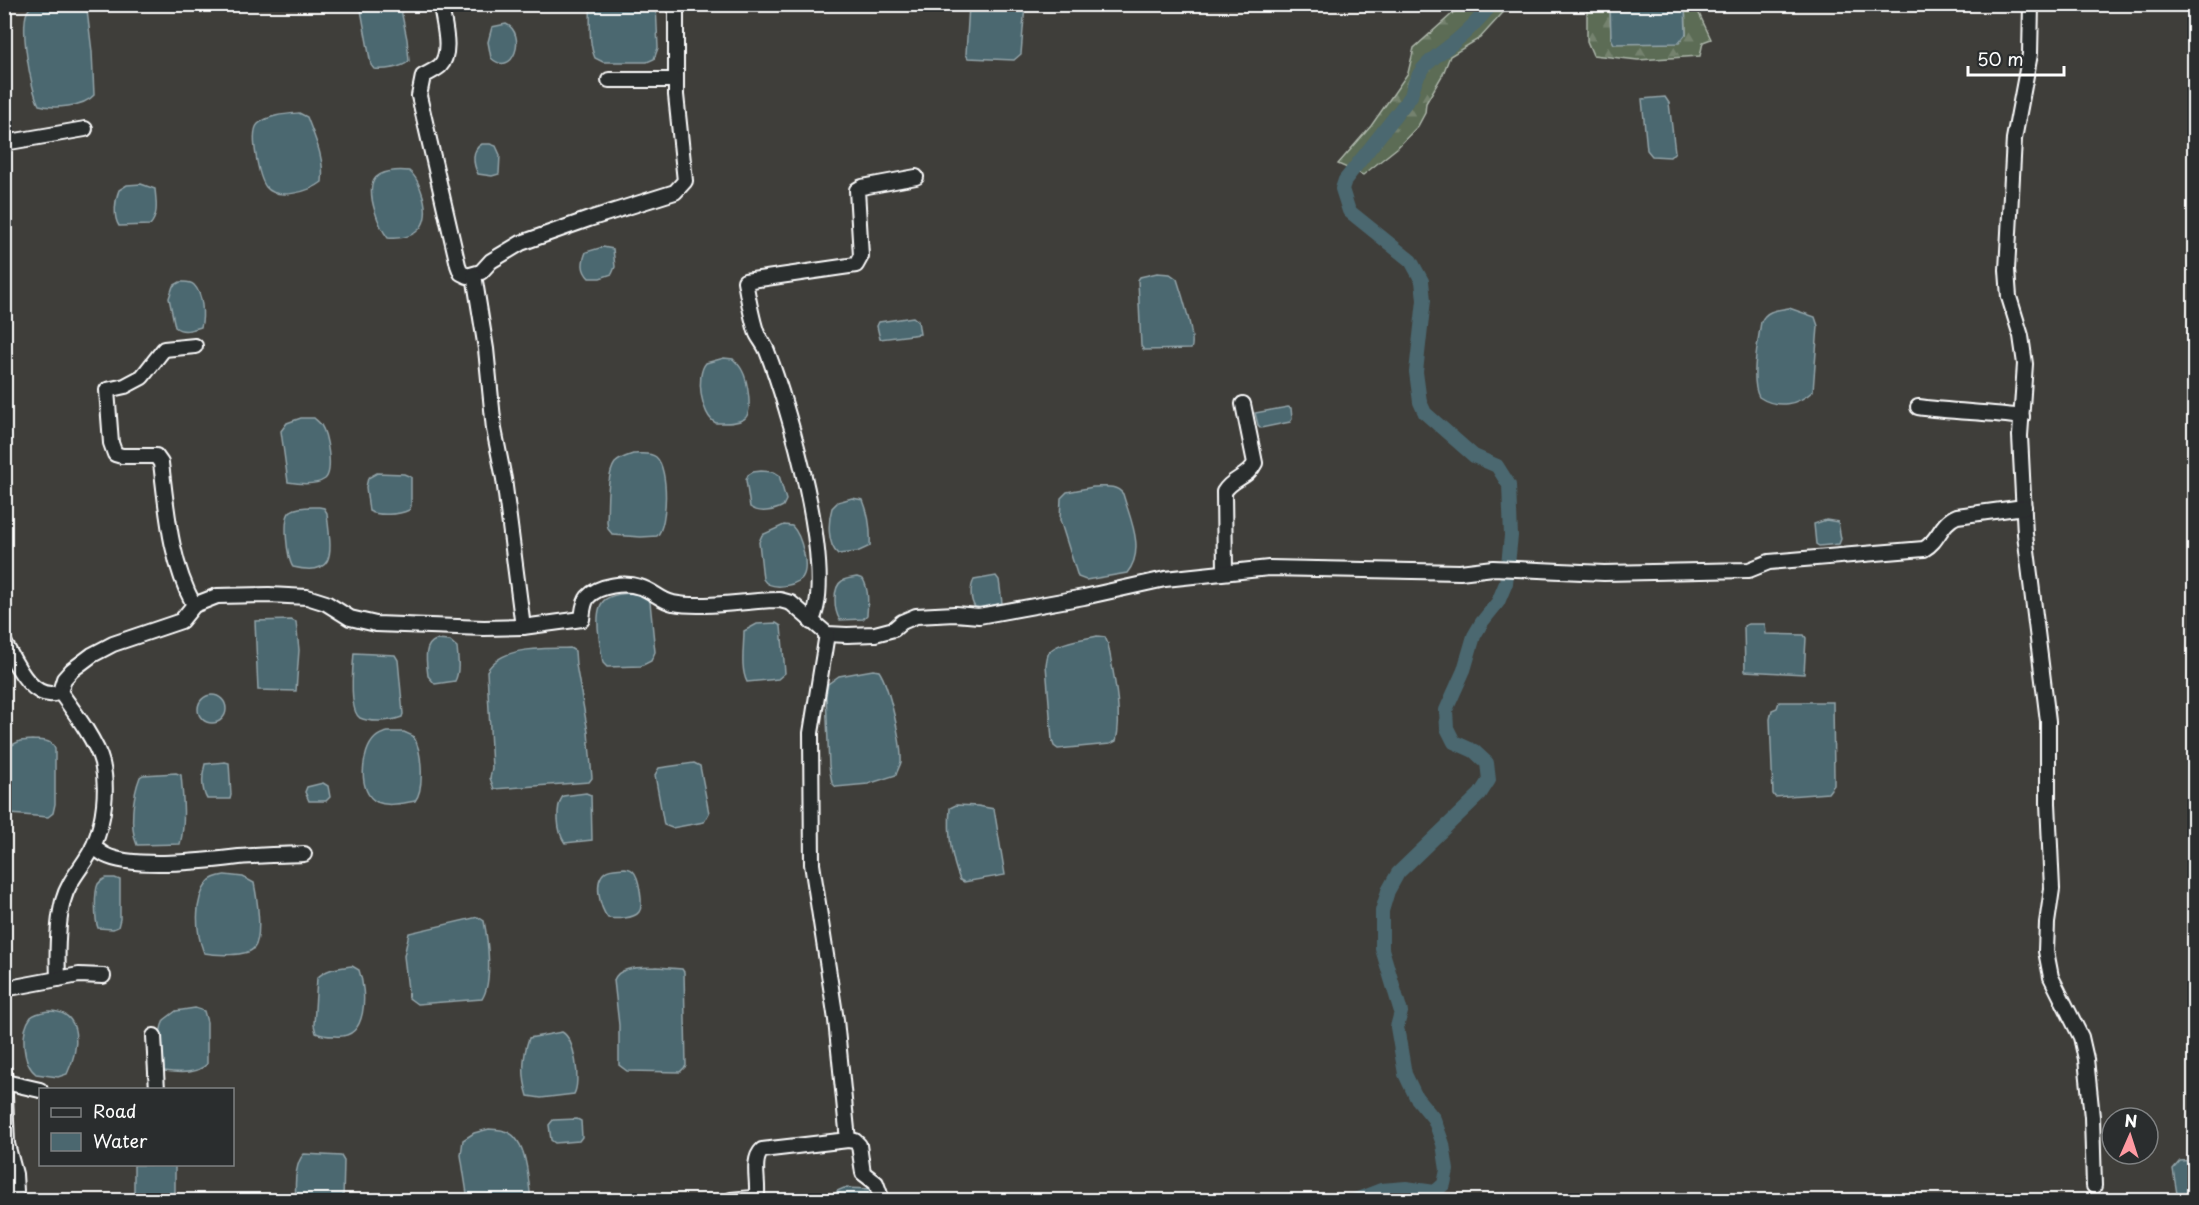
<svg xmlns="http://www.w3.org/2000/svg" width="2199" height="1205" viewBox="0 0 2199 1205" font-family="'Playpen Sans',sans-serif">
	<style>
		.forest { fill: url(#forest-firs); stroke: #adb6aa; stroke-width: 1.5 }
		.water { fill: #4b676f; stroke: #93a4a9; stroke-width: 1.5 }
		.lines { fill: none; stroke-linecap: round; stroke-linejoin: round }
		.canal { stroke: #4b676f; stroke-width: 14 }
		.minor-casing { stroke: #fff; stroke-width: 18 }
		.minor { stroke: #2a2d2e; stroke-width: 14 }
	</style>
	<defs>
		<pattern id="forest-firs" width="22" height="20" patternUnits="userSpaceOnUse" patternTransform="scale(1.5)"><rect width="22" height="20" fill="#5b6c55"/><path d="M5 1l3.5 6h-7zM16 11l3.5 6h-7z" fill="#74826e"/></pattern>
	</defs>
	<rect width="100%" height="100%" fill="#3f3e3a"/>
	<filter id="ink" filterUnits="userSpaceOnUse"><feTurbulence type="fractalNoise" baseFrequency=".0167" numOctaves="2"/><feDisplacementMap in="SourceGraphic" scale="12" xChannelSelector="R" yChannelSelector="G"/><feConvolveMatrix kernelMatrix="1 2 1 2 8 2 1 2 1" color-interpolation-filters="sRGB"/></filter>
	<g filter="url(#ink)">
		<g class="forest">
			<path d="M1587 4 1610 5 1611 38 1686 34 1685 4 1695 5 1711 39 1703 42 1700 56 1638 60 1593 55 1587 41Z"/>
			<path d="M1462 5H1510L1480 38 1450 56 1443 74 1426 103 1425 113 1418 126 1397 148 1363 175 1338 164 1371 126 1408 73 1414 48Z"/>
		</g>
		<g class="water">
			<path d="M37 5H85L87 10 92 52 94 95C84 107 53 109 39 105 31 91 18 21 29 9 30 7 35 5 37 5Z"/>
			<path d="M362 5H400L407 39 409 61C402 68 384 70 374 69L371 65 361 10Z"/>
			<path d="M590 5H656L658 48 654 59 647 62H603L595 58C588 42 591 22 590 5Z"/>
			<path d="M969 5H1025L1021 54 1014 60 968 58 966 54Z"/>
			<path d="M1610 5H1685L1686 34 1679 43 1614 44 1611 38Z"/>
			<path d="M506 24C527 33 514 79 491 58L488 42 492 27Z"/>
			<path d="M1665 97 1669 103 1675 152 1670 157 1652 156 1647 150 1642 99Z"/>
			<path d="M299 113 307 117C315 138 325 159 322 182 311 191 277 201 266 187 259 178 249 133 258 124 268 115 286 114 299 113Z"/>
			<path d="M482 144H490L496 146 500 155 499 174 492 176 478 174C473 164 471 150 482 144Z"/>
			<path d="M409 171C417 177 420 187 423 196 431 225 418 240 388 238 379 227 366 194 374 180 380 170 399 170 409 171Z"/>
			<path d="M141 184 155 189C156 201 159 215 150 225L119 226C113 217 115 200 119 190L127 185Z"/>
			<path d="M603 247 613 249 615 267 612 274 600 278H589C581 270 582 262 586 252Z"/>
			<path d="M1157 273 1170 274 1177 279C1181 292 1197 339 1191 349L1144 350 1141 346 1138 280 1140 277Z"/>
			<path d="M180 282C185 282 190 281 194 285 203 294 204 316 201 327 192 330 182 333 175 327L169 298 173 286Z"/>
			<path d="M1789 308 1815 317 1818 326 1813 391C1798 405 1777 409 1759 397 1750 381 1758 341 1761 322 1766 310 1777 310 1789 308Z"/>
			<path d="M913 317 918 321 920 334 880 339 877 326 879 322Z"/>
			<path d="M724 358 733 359C736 362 740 366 742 370 747 379 754 413 744 419 736 424 725 423 716 423 701 416 695 375 706 363Z"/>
			<path d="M1288 407 1291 408 1292 419 1290 422 1261 428 1258 425 1255 413Z"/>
			<path d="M301 418H314C316 420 319 422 321 425 327 434 334 471 325 479 315 486 299 484 288 482L281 431 287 423Z"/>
			<path d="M633 454C640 454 650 452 656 457 669 468 668 525 657 536L641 537 613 535 608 529 607 522C608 508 606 475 615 463 620 458 627 456 633 454Z"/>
			<path d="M761 471 774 472 779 475 786 500 783 506C774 511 759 514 750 507L746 480 748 475 753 472Z"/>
			<path d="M377 473 404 474 411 477V506L409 510C399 515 378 516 369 511L366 487 368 478Z"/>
			<path d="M1093 487C1104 487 1116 484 1123 494 1130 519 1146 550 1127 573L1086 580 1078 577 1060 520 1061 498 1067 492Z"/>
			<path d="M852 498 863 500C869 515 871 530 870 546L857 552 838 554C827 544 828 521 832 508L838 502Z"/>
			<path d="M319 507 324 508 327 513C330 547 340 578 293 567 287 560 282 516 291 511 298 506 311 507 319 507Z"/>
			<path d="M1826 520 1838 522 1841 539 1839 544 1819 546 1816 544 1814 524Z"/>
			<path d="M784 525 792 526C801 535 811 569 801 579 792 587 769 590 763 579L759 542 762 535Z"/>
			<path d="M996 576 999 580 1002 603 983 608 975 607C970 600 970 587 974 580Z"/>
			<path d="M857 577 863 579C869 590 868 603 867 615L863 619 840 620C834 611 832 587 842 581 846 578 853 578 857 577Z"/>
			<path d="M629 593 642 595 650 602 655 652 651 661 641 666 607 667 603 663C601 647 591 608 606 599 613 594 622 594 629 593Z"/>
			<path d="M291 620 296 622 299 650 296 691 258 690 255 621Z"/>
			<path d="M776 623 781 626 785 673 778 679 747 682C740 668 744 647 744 631L757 624Z"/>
			<path d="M1748 624H1765L1766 634 1804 635 1806 638 1804 674 1745 671 1744 626Z"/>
			<path d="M1097 636 1105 637 1108 644C1113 672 1123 713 1116 741L1110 744 1058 749 1054 746 1052 740 1046 665C1047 660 1047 654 1050 651 1058 642 1086 639 1097 636Z"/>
			<path d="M436 640 450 641 457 647C458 658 460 671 455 681L435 684 428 676C427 664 422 645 436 640Z"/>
			<path d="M570 648 575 651 576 665 588 732 592 778 589 782 494 789 490 778 492 768 487 671C503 645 543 649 570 648Z"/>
			<path d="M354 653 395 655 398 660 403 714 402 717C394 720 387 721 379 721 374 721 364 720 360 718 348 711 353 665 354 653Z"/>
			<path d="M873 670 879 671C889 685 902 744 901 762 900 766 897 771 896 775L868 784 836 787 832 783 829 766 826 695 828 684 839 676Z"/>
			<circle cx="212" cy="709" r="14"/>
			<path d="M1779 702H1833L1834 777V785L1828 793 1775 797 1773 794 1770 719 1772 710 1777 708Z"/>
			<path d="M388 732H404L413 736C422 749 425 788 415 801 403 803 388 807 377 802 357 793 361 751 375 738 379 734 383 733 388 732Z"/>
			<path d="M32 740C42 741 51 739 55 749V804L53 813 48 817 10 814 5 805 10 746 20 741Z"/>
			<path d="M225 762 229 763 231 795 230 799H207C201 789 202 774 205 764Z"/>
			<path d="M694 763 700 766 709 813 704 822 672 828 664 825 655 775 659 768Z"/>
			<path d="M176 773 181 775C183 797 186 823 180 844L137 845C129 827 133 795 140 777L143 775Z"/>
			<path d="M323 783 328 786 330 797 326 801H309L305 792 307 787Z"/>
			<path d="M586 793 591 795 592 840 565 843C557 832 555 807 563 796Z"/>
			<path d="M956 805 978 806 994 809 1005 875 964 882 960 880C951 858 948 832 950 808Z"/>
			<path d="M625 868C629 869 630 868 633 871 639 876 644 906 639 912 634 919 616 919 608 918 600 908 593 881 605 872 610 868 618 869 625 868Z"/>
			<path d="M225 875 243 877 254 883C257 898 263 936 254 948 247 957 215 955 204 953 196 933 193 901 208 882 212 877 219 876 225 875Z"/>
			<path d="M106 878H115L120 880V919L118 927 113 929 98 928C95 921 94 892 98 884 100 881 103 880 106 878Z"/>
			<path d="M478 917 484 921C488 941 493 982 482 999L417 1004 409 998 404 956 409 933Z"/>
			<path d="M352 966 359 970C367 993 368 1040 335 1036 328 1036 322 1036 316 1033L314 1025 317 978C327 968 338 968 352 966Z"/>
			<path d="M657 967 682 969 684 972 686 1066 680 1072 627 1071 619 1065V1025L614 980C619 965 644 968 657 967Z"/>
			<path d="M195 1008 204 1011 207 1022V1064C198 1074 177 1073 164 1071 157 1058 158 1033 164 1020L176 1011Z"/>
			<path d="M49 1011C85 1011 78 1051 67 1074L58 1077 36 1074C22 1063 20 1031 31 1017 35 1013 43 1012 49 1011Z"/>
			<path d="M562 1032C575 1039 581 1082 574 1094L541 1098 528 1096C522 1077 522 1058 529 1038Z"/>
			<path d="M577 1119 581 1121 582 1137 579 1141 555 1143 551 1140 549 1125 553 1120Z"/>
			<path d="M489 1129C494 1130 500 1129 504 1131 528 1136 528 1181 531 1200H468L461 1155 463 1140 474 1133Z"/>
			<path d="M304 1154 341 1156 344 1161 343 1200H296C295 1187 294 1164 304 1154Z"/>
			<path d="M2194 1160V1200H2178L2173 1169 2180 1161Z"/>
			<path d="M134 1165H175V1194L172 1198 138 1199 134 1194Z"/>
			<path d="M844 1188 874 1189 876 1200H832L837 1191Z"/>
		</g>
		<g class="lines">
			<path class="canal" d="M1355 1200 1381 1190 1406 1188 1435 1192 1444 1184 1447 1170 1443 1144 1434 1119 1416 1097 1405 1074 1397 1027 1401 1012 1382 949V911L1388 891 1398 873 1480 794 1489 780 1487 763 1474 751 1454 742 1447 728 1446 710 1464 670 1474 636 1482 622 1498 602 1506 583 1511 536 1509 485 1497 466 1474 456 1425 413 1420 402 1416 372 1424 300 1422 281 1411 261 1349 211 1342 189 1345 180 1411 96C1418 63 1435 59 1458 39 1470 29 1482 16 1492 4"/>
			<defs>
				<g id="minor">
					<path d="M2031 4 2030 54 2014 139 2007 270 2009 297 2021 336 2025 364 2020 436 2025 534 2048 721V803L2052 889 2047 923 2046 951 2051 977 2081 1037 2086 1059 2092 1117 2094 1186"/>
					<path d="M441 5C443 22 453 52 440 66 435 70 429 73 423 76L419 96 458 265 461 273 467 276 481 272 491 261 521 243 589 219 675 192 685 181 676 95V4"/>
					<path d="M609 80H676"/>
					<path d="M4 143 85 129"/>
					<path d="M474 275 486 349 494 429 504 479 523 627"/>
					<path d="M1918 407C1953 412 1987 412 2022 417"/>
					<path d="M1225 571 1224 492C1232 478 1248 478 1255 463L1243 404"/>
					<path d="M194 605C170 561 167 511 161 463L156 456H122L115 454 111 443 107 390 125 386 142 377 164 349 195 346"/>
					<path d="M811 622C838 575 787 402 767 351 764 343 758 338 756 331 751 315 748 298 745 281L856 265 861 256 857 190 862 187 916 177"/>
					<path d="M4 642C14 660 32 704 60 692L64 679 72 670 92 655 113 644 181 621 194 605 217 596 269 595 307 597 326 603 350 618 376 624 484 628 523 627 582 619C583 613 583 603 588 597 599 585 625 582 640 587 652 590 661 601 673 603 703 609 748 600 780 600L791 603 827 634 847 635 875 634 894 629 902 622 916 616 955 614 979 616 1084 597 1165 579 1269 568 1460 572 1493 568 1604 573 1749 570 1769 562 1924 549C1939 541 1940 523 1957 516L2024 507"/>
					<path d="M93 847C97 849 101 853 105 855 132 869 207 861 239 857 260 855 282 855 304 854"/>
					<path d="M58 979C57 954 57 925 63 901 69 878 86 864 94 845 104 820 108 789 102 763 97 742 73 710 60 692"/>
					<path d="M4 989 79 975 103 976"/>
					<path d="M154 1036 157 1090"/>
					<path d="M4 1071 7 1144 15 1174 16 1191"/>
					<path d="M5 1082 40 1090"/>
					<path d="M848 1140 855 1141 859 1145 863 1173 876 1183 882 1200"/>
					<path d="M731 1200 752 1198 757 1193C758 1179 752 1160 762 1150L848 1140 836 1020 812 864 811 733 827 634"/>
				</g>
			</defs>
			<use href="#minor" class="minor-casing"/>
			<use href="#minor" class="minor"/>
		</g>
	</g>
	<rect width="2199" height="1205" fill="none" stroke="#2a2d2e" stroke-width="24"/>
	<rect x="12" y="12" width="2175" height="1181" fill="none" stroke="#fff" stroke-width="2" filter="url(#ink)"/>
	<rect x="39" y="1088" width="195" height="78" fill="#2a2d2e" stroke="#7f8182" stroke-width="1.5"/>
	<rect x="51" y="1108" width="30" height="9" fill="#2a2d2e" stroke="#7f8182" stroke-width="1.5"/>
	<text x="93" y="1118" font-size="18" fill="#ffffff">Road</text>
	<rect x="51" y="1133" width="30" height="18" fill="#4b676f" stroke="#7f8182" stroke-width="1.5"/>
	<text x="93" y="1148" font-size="18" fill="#ffffff">Water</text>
	<g transform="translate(2130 1136) rotate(3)"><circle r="28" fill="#2a2d2e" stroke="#7f8182" stroke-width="1.5"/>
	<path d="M0-4.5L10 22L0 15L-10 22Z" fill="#ff9aa2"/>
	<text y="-9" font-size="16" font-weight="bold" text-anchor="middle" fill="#ffffff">N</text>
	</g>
	<path d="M1968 66v9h96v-9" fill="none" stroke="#ffffff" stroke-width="3"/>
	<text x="1977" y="66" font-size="18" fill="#ffffff" stroke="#2a2d2e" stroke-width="4.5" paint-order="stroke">50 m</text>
</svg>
